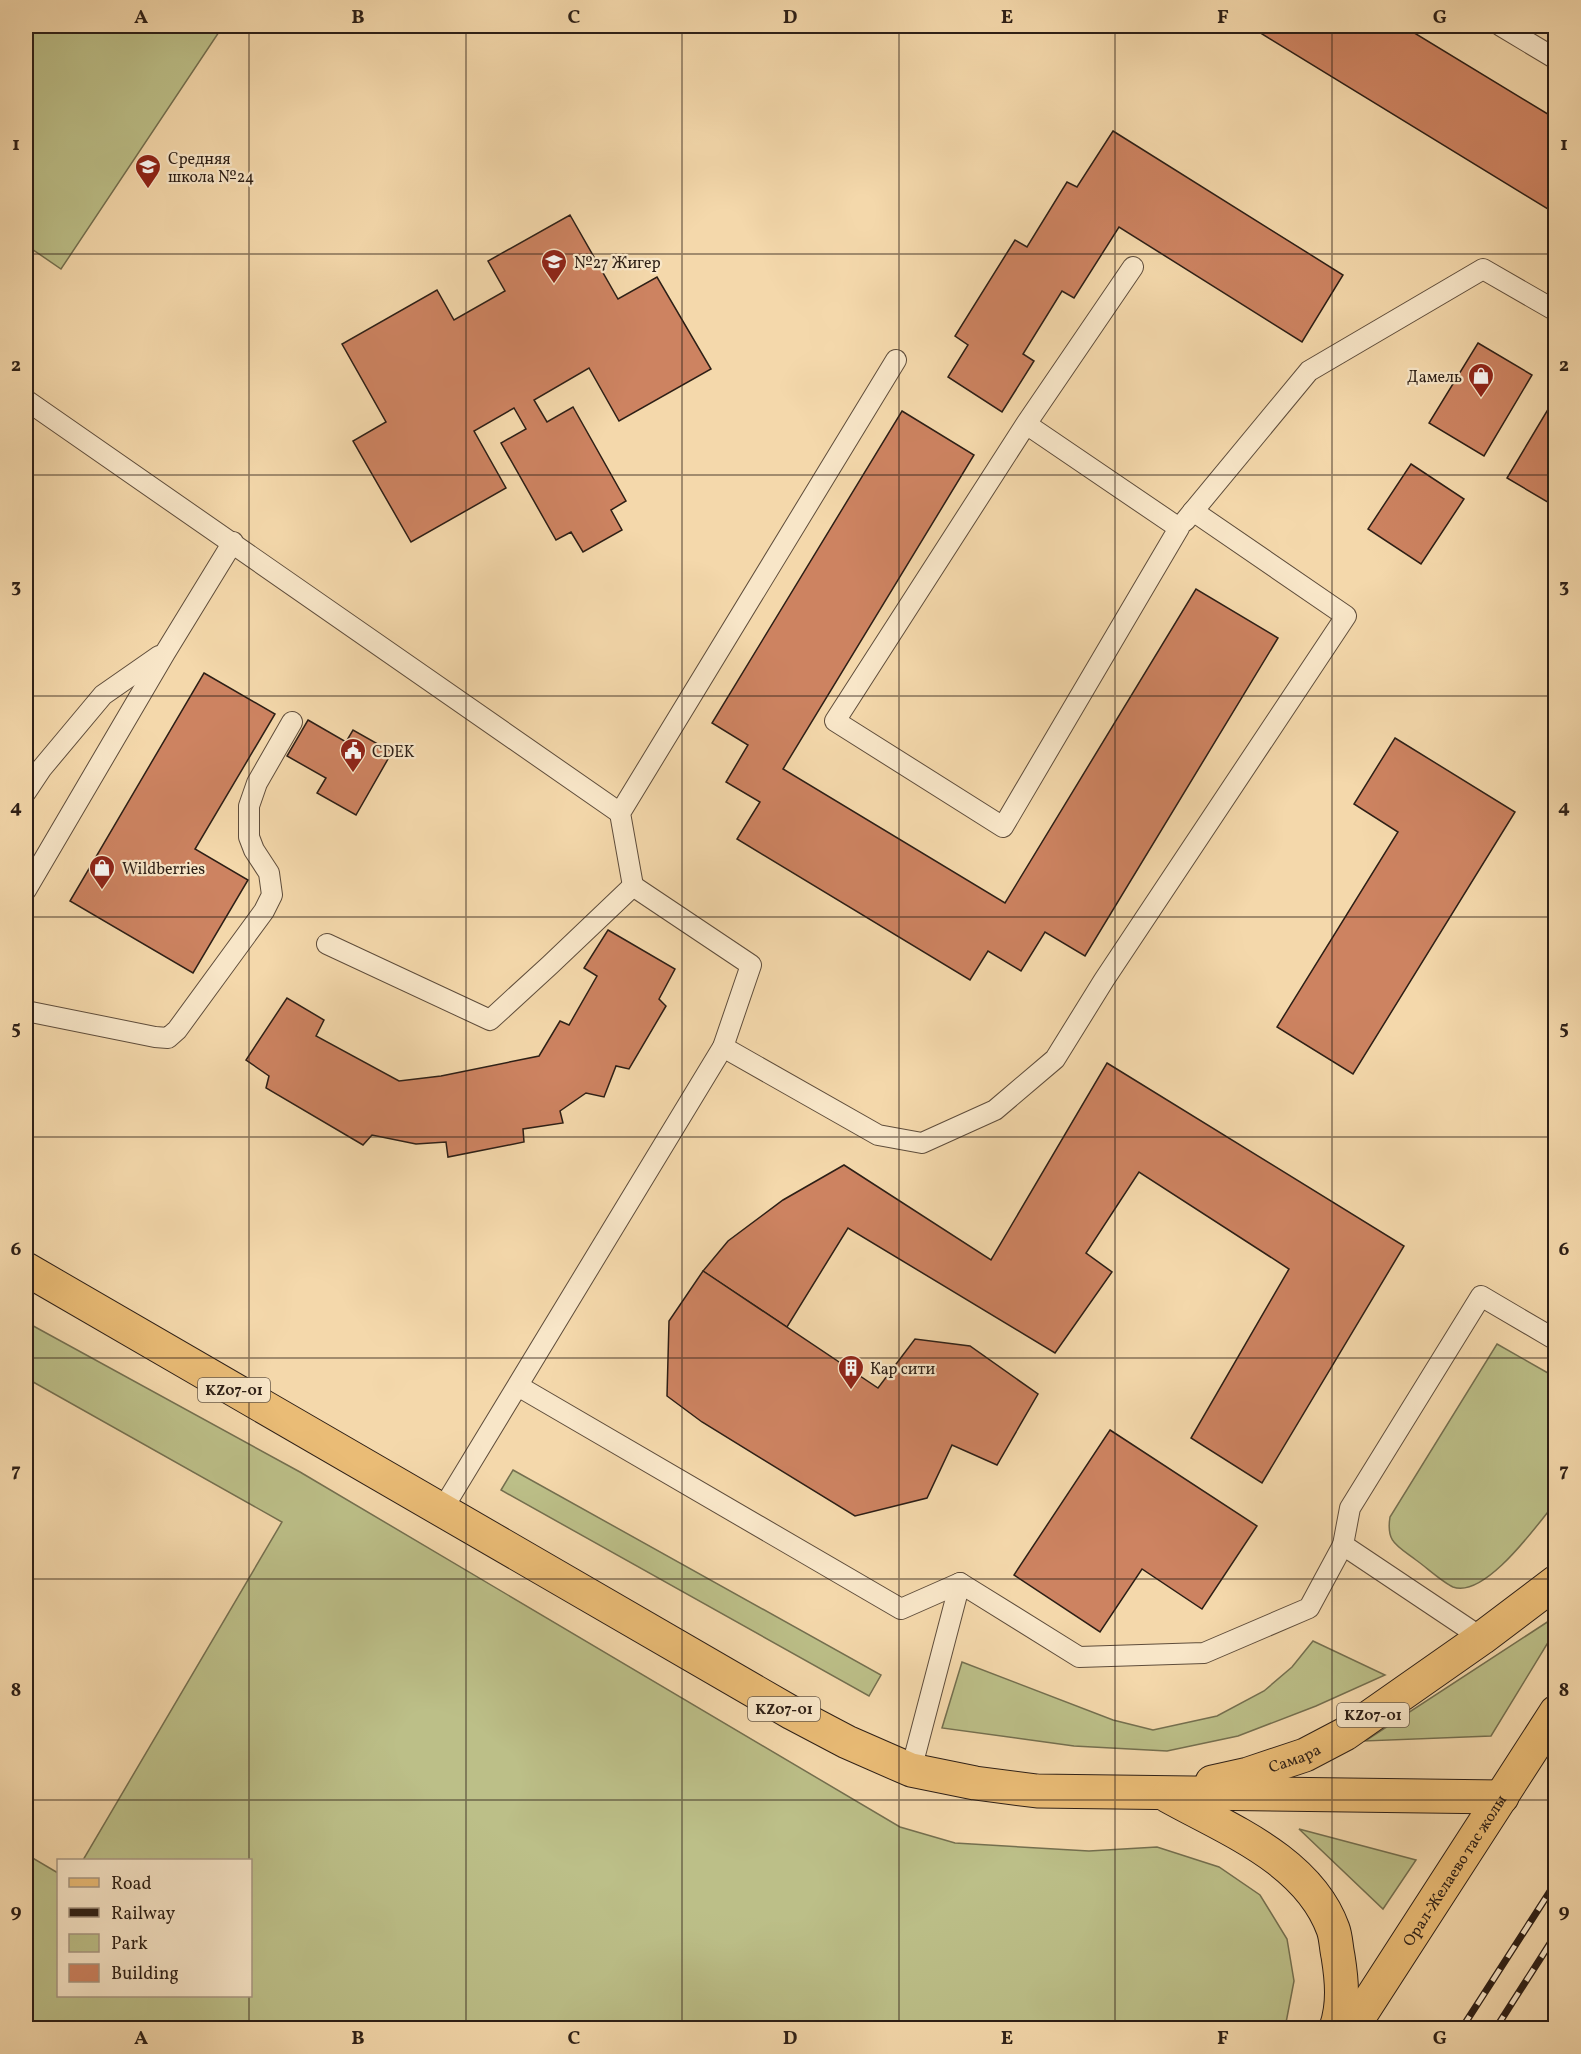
<svg xmlns="http://www.w3.org/2000/svg" width="1581" height="2054" viewBox="0 0 1581 2054" font-family="Vollkorn,serif">
	<style>
		.green { fill: #bcbf88; stroke: #746f4f; stroke-width: 1.5 }
		.building { fill: #cd8361; stroke: #2d1f16; stroke-width: 1.5 }
		.lines { fill: none; stroke-linecap: round; stroke-linejoin: round }
		.service-casing { stroke: #5f4d3b; stroke-width: 22 }
		.primary-casing { stroke: #2d1f16; stroke-width: 35 }
		.service { stroke: #f8e6c8; stroke-width: 20 }
		.primary { stroke: #eabc76; stroke-width: 33 }
		.rail-casing { stroke: #2d1f16; stroke-width: 7 }
		.rail { stroke: #f8e6c8; stroke-width: 4.5; stroke-dasharray: 14; stroke-linecap: butt }
		.grid { fill: none; stroke: #2d1f16; stroke-width: 1.5; stroke-opacity: 0.55 }
		.labels { text-anchor: middle; stroke-width: 4.5; stroke-linejoin: round; paint-order: stroke }
		.shield { fill: #f8e6c8; stroke: #6a5b4b; stroke-width: 1.5 }
		.shield-label { font-size: 15px; font-weight: bold; fill: #2d1f16 }
		.poi-label { font-size: 16px; fill: #2d1f16; stroke: #f8e6c8; text-anchor: start }
		.street-label { font-size: 16px; fill: #2d1f16; stroke: #f8e6c8 }
		.neatline { fill: none; stroke: #2d1f16; stroke-width: 2 }
		.grid-label { font-size: 20px; text-anchor: middle; font-weight: bold; fill: #2d1f16 }
	</style>
	<rect width="100%" height="100%" fill="#f4d8ab"/>
	<filter id="stains"><feTurbulence type="fractalNoise" baseFrequency=".00333" numOctaves="4"/><feColorMatrix values="0 0 0 0 .2 0 0 0 0 .09 0 0 0 0 .02 0 0 0 .5 -.17"/></filter>
	<radialGradient id="worn" r=".72"><stop offset=".6" stop-color="#630" stop-opacity="0"/><stop offset="1" stop-color="#630" stop-opacity=".3"/></radialGradient>
	<g class="green">
		<path d="M26 26H223L61 269 26 245Z"/>
		<path d="M26 1322 300 1472 900 1827 955 1843 1089 1851 1157 1847 1219 1867 1260 1895 1287 1939 1294 1981 1285 2028H26V1854L58 1873V1996H250V1860H83L282 1522 26 1378Z"/>
		<path d="M1497 1344 1555 1377V1503C1537 1525 1485 1599 1453 1587 1442 1582 1426 1567 1416 1560 1396 1545 1386 1542 1390 1517Z"/>
		<path d="M513 1470 881 1675 869 1696 501 1490Z"/>
		<path d="M1555 1617V1631L1491 1736 1365 1741Z"/>
		<path d="M1313 1641 1385 1675 1316 1706 1238 1736 1167 1751 1074 1746 942 1728 962 1662 1113 1720 1153 1730 1217 1716 1264 1691 1292 1667Z"/>
		<path d="M1299 1829 1416 1860 1383 1909Z"/>
	</g>
	<g class="building">
		<path d="M1256 26H1403L1556 119V214L1254 29Z"/>
		<path d="M1113 131 1343 275 1302 342 1119 227 1074 298 1062 291 1023 354 1034 361 1002 412 948 377 968 345 955 336 1015 240 1027 247 1067 182 1077 187Z"/>
		<path d="M570 215 618 299 657 277 711 369 619 421 589 368 534 400 547 422 573 407 626 501 611 510 622 530 583 552 571 532 556 540 501 443 526 429 514 408 474 431 506 488 411 542 353 441 386 422 342 344 437 290 454 320 505 291 488 261Z"/>
		<path d="M1478 343 1532 375 1484 456 1429 423Z"/>
		<path d="M1556 396V507L1507 478Z"/>
		<path d="M902 411 974 455 783 769 1005 903 1196 589 1278 638 1085 956 1045 932 1021 971 988 951 970 980 737 839 760 802 726 782 748 745 712 723Z"/>
		<path d="M1411 464 1464 499 1421 564 1368 529Z"/>
		<path d="M204 673 275 714 195 849 248 880 193 973 70 901Z"/>
		<path d="M308 720 346 742 353 730 392 752 356 815 317 793 326 778 287 756Z"/>
		<path d="M1395 738 1515 812 1353 1074 1277 1027 1398 832 1354 804Z"/>
		<path d="M608 930 675 969 659 999 666 1006 629 1069 616 1066 604 1097 586 1093 560 1111 563 1123 523 1129 524 1142 448 1157 446 1142 416 1144 372 1135 363 1145 266 1088 269 1076 246 1060 287 998 324 1020 316 1036 399 1081 441 1076 539 1056 560 1021 569 1025 597 976 584 968Z"/>
		<path d="M1107 1063 1404 1246 1262 1483 1191 1438 1289 1269 1139 1172 1086 1253 1112 1272 1055 1353 848 1228 787 1327 703 1271 728 1241 783 1200 844 1165 991 1260Z"/>
		<path d="M703 1271 878 1388 915 1339 970 1346 1038 1394 997 1465 952 1445 927 1498 855 1516 702 1422 667 1396 669 1321Z"/>
		<path d="M1110 1430 1257 1526 1202 1609 1142 1569 1100 1632 1014 1575Z"/>
	</g>
	<g class="lines">
		<defs>
			<g id="service">
				<path d="M1501 26 1556 59"/>
				<path d="M26 400 620 813"/>
				<path d="M1026 424 835 721 1003 827 1179 528 1026 424 1133 267"/>
				<path d="M1185 521 1309 371 1483 269 1556 311"/>
				<path d="M26 792 42 768 103 695 159 656"/>
				<path d="M633 886 620 813 896 360"/>
				<path d="M26 890 165 653 233 542"/>
				<path d="M327 944 490 1020 550 965 633 886 751 965 723 1047 442 1510"/>
				<path d="M26 1011 155 1037 168 1038 177 1030 264 911 272 895 269 873 254 850 249 837V806L257 783 292 722"/>
				<path d="M723 1047 878 1135 922 1143 995 1110 1055 1059 1104 980 1346 616 1193 511"/>
				<path d="M518 1386 901 1609 960 1583"/>
				<path d="M1343 1545 1350 1508 1481 1296 1556 1340"/>
				<path d="M911 1770 960 1583 1079 1657 1204 1653 1309 1608 1343 1545 1482 1638"/>
			</g>
			<g id="primary">
				<path d="M26 1269 792 1713 847 1742 911 1770 975 1783 1037 1791 1502 1797"/>
				<path id="s1" d="M1212 1782 1248 1774 1305 1755 1345 1734 1482 1638 1556 1582"/>
				<path d="M1168 1796C1227 1829 1308 1860 1333 1929 1336 1937 1336 1947 1338 1956 1342 1981 1344 2004 1336 2028"/>
				<path id="s2" d="M1352 2028 1556 1712"/>
			</g>
		</defs>
		<use href="#service" class="service-casing"/>
		<use href="#primary" class="primary-casing"/>
		<use href="#service" class="service"/>
		<use href="#primary" class="primary"/>
		<defs>
			<g id="rail">
				<path d="M1462 2028 1556 1882"/>
				<path d="M1496 2028 1556 1934"/>
			</g>
		</defs>
		<use href="#rail" class="rail-casing"/>
		<use href="#rail" class="rail"/>
	</g>
	<path class="grid" d="M249 26V1860M466 26V2028M682 26V2028M899 26V2028M1115 26V2028M1332 26V2028M26 254H1556M26 475H1556M26 696H1556M26 917H1556M26 1137H1556M26 1358H1556M26 1579H1556M26 1800H1556M249 1996V2028"/>
	<defs>
		<symbol id="school-pin" viewBox="-11 -11 22 30"><path d="M0 17L-7.5 6A9.5 9.5 0 1 1 7.5 6Z" fill="#8f2418" stroke="#f8e6c8"/><path d="M0-5L7-2L0 1L-7-2ZM-4 1L0 2.5L4 1V4Q0 6-4 4Z" fill="#fff"/></symbol>
		<symbol id="shop-pin" viewBox="-11 -11 22 30"><path d="M0 17L-7.5 6A9.5 9.5 0 1 1 7.5 6Z" fill="#8f2418" stroke="#f8e6c8"/><path d="M-5-2.5h2.3a2.7 3.5 0 0 1 5.4 0H5L5.5 6h-11ZM-1.5-2.5h3a1.5 2.3 0 0 0-3 0Z" fill="#fff"/></symbol>
		<symbol id="civic-pin" viewBox="-11 -11 22 30"><path d="M0 17L-7.5 6A9.5 9.5 0 1 1 7.5 6Z" fill="#8f2418" stroke="#f8e6c8"/><path d="M-.6-6.5H3V-4.5H.6V-3L4-1V1h2V6H-6V1h2V-1L-.6-3ZM-1.2 2.5V6h2.4V2.5Z" fill="#fff"/></symbol>
		<symbol id="building-pin" viewBox="-11 -11 22 30"><path d="M0 17L-7.5 6A9.5 9.5 0 1 1 7.5 6Z" fill="#8f2418" stroke="#f8e6c8"/><path d="M-4-6H4V6H1V3H-1V6H-4ZM-2.5-4.3h1.7v1.8h-1.7ZM.8-4.3h1.7v1.8H.8ZM-2.5-1h1.7V.8h-1.7ZM.8-1h1.7V.8H.8Z" fill="#fff"/></symbol>
	</defs>
	<g fill-rule="evenodd">
		<use href="#school-pin" x="133" y="152" width="30" height="40"/>
		<use href="#school-pin" x="539" y="247" width="30" height="40"/>
		<use href="#shop-pin" x="1466" y="361" width="30" height="40"/>
		<use href="#civic-pin" x="338" y="736" width="30" height="40"/>
		<use href="#shop-pin" x="87" y="853" width="30" height="40"/>
		<use href="#building-pin" x="836" y="1353" width="30" height="40"/>
	</g>
	<g class="labels">
		<g class="shield">
			<rect x="198" y="1378" width="72" height="24" rx="4.5"/>
			<rect x="748" y="1697" width="72" height="24" rx="4.5"/>
			<rect x="1337" y="1703" width="72" height="24" rx="4.5"/>
		</g>
		<g class="shield-label">
			<text x="234" y="1395">KZ07-01</text>
			<text x="784" y="1714">KZ07-01</text>
			<text x="1373" y="1720">KZ07-01</text>
		</g>
		<g class="poi-label">
			<text x="168" y="164">Средняя<tspan x="168" dy="18">школа №24</tspan></text>
			<text x="574" y="268">№27 Жигер</text>
			<text x="1462" y="382" text-anchor="end">Дамель</text>
			<text x="372" y="757">CDEK</text>
			<text x="122" y="874">Wildberries</text>
			<text x="870" y="1374">Кар сити</text>
		</g>
		<g class="street-label">
			<text dy="6" stroke="none"><textPath href="#s1" startOffset="86">Самара</textPath></text>
			<text dy="6" stroke="none"><textPath href="#s2" startOffset="188">Орал-Желаево тас жолы</textPath></text>
		</g>
	</g>
	<rect width="1581" height="2054" fill="none" stroke="#f4d8ab" stroke-width="66"/>
	<rect x="57" y="1859" width="195" height="138" fill="#f8e6c8" stroke="#a79681" stroke-width="1.5"/>
	<rect x="69" y="1878" width="30" height="9" fill="#eabc76" stroke="#a79681" stroke-width="1.5"/>
	<text x="111" y="1889" font-size="18" fill="#2d1f16">Road</text>
	<rect x="69" y="1908" width="30" height="9" fill="#2d1f16" stroke="#a79681" stroke-width="1.5"/>
	<text x="111" y="1919" font-size="18" fill="#2d1f16">Railway</text>
	<rect x="69" y="1934" width="30" height="18" fill="#bcbf88" stroke="#a79681" stroke-width="1.5"/>
	<text x="111" y="1949" font-size="18" fill="#2d1f16">Park</text>
	<rect x="69" y="1964" width="30" height="18" fill="#cd8361" stroke="#a79681" stroke-width="1.5"/>
	<text x="111" y="1979" font-size="18" fill="#2d1f16">Building</text>
	<rect x="33" y="33" width="1515" height="1988" class="neatline"/>
	<g class="grid-label">
		<text x="141" y="23">A</text>
		<text x="358" y="23">B</text>
		<text x="574" y="23">C</text>
		<text x="790" y="23">D</text>
		<text x="1007" y="23">E</text>
		<text x="1223" y="23">F</text>
		<text x="1440" y="23">G</text>
		<text x="16" y="150">1</text>
		<text x="1564" y="150">1</text>
		<text x="16" y="371">2</text>
		<text x="1564" y="371">2</text>
		<text x="16" y="592">3</text>
		<text x="1564" y="592">3</text>
		<text x="16" y="813">4</text>
		<text x="1564" y="813">4</text>
		<text x="16" y="1034">5</text>
		<text x="1564" y="1034">5</text>
		<text x="16" y="1255">6</text>
		<text x="1564" y="1255">6</text>
		<text x="16" y="1476">7</text>
		<text x="1564" y="1476">7</text>
		<text x="16" y="1696">8</text>
		<text x="1564" y="1696">8</text>
		<text x="16" y="1917">9</text>
		<text x="1564" y="1917">9</text>
		<text x="141" y="2044">A</text>
		<text x="358" y="2044">B</text>
		<text x="574" y="2044">C</text>
		<text x="790" y="2044">D</text>
		<text x="1007" y="2044">E</text>
		<text x="1223" y="2044">F</text>
		<text x="1440" y="2044">G</text>
	</g>
	<rect width="100%" height="100%" filter="url(#stains)"/>
	<rect width="100%" height="100%" fill="url(#worn)"/>
</svg>
